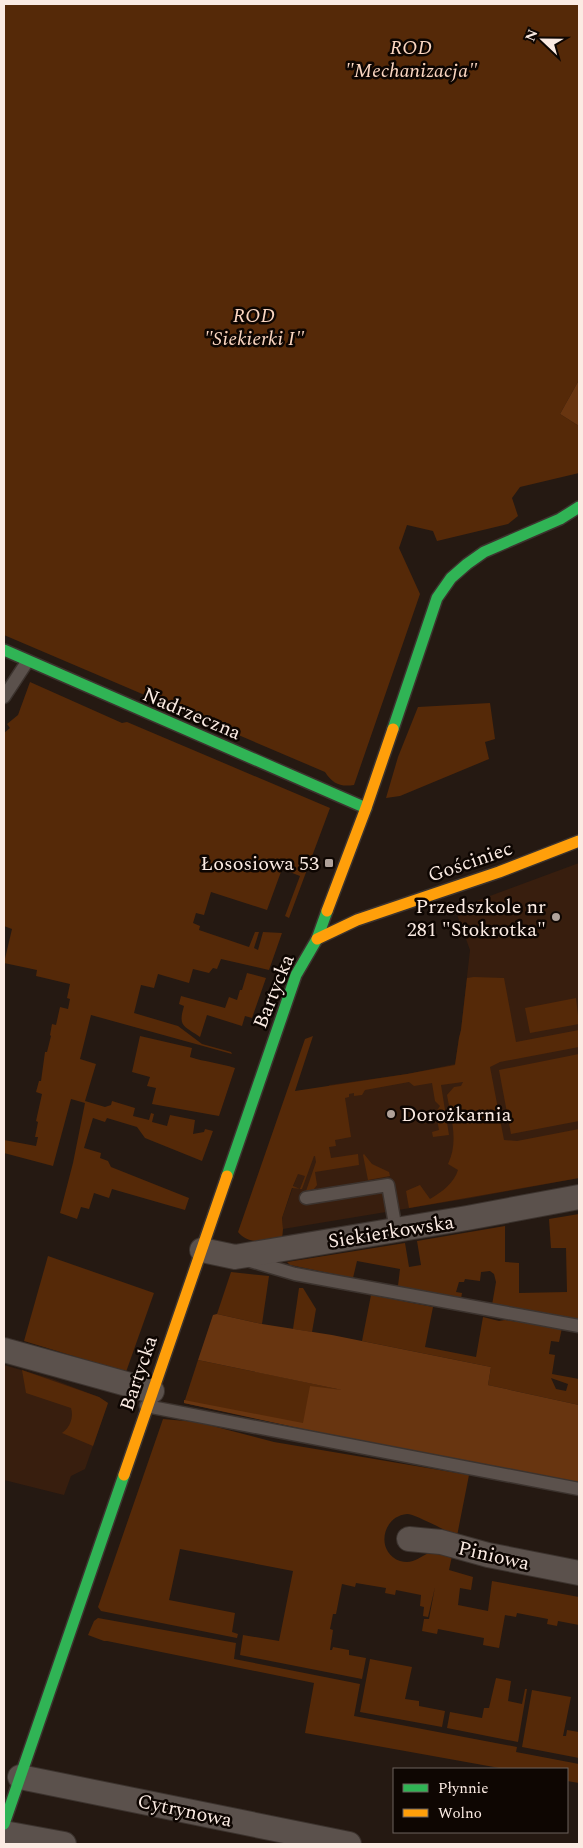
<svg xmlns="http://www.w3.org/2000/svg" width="583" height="1848" viewBox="0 0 583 1848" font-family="Spectral,serif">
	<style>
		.built { fill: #381e0e }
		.green { fill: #552908; fill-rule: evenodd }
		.forest { fill: #683510 }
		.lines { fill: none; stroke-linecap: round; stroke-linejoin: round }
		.lane-casing { stroke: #3c332e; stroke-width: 15 }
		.street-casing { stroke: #3c332e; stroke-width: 26 }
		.fast-casing { stroke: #3c332e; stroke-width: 14 }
		.slow-casing { stroke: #3c332e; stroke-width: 14 }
		.lane { stroke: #5b514c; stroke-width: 12 }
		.street { stroke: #5b514c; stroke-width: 24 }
		.fast { stroke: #30b455; stroke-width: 11 }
		.slow { stroke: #ff9f0a; stroke-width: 11 }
		.poi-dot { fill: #b0a29a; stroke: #0e0602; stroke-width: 2 }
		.labels { text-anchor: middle; stroke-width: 5; stroke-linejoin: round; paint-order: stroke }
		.park-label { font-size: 20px; font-style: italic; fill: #fcd7c2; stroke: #0e0602 }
		.street-label { font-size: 20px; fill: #fbebe3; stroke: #0e0602 }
		.poi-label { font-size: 20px; fill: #fbebe3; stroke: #0e0602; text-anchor: end }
	</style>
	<rect width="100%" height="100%" fill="#251912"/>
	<g class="built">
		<path d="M579 863V1178L471 1198 283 1229 282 1218 329 1085 407 1074 455 1064 459 1038 461 1030 470 950 455 909Z"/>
		<path d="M4 1365 52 1379 99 1397 108 1403 85 1469 71 1476 64 1495 4 1480Z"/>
	</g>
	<g class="green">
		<path d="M4 4H579V380L560 414 579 426V473L520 487 512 498 518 516 508 524 437 541 433 531 407 525 399 548 420 594 354 785C340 787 333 784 325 772L4 635Z"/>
		<path d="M30 682 122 723 127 722 330 808 289 918 285 916 300 876 282 869 267 910 211 892 204 915 196 913 193 923 200 926 199 930 249 947 255 932H259L254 948 258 950 263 932 282 933 269 970 221 959 217 969 213 968 209 973 193 969 189 983 158 974 154 988 141 985 134 1013 178 1026 202 1044 231 1052 232 1054 91 1015 80 1059 96 1064 85 1101 105 1107 111 1105 112 1101 135 1108 133 1116 149 1120 151 1113 154 1114 152 1122 167 1126 170 1115 195 1120 193 1134 204 1132 205 1129 213 1131 202 1161 145 1138 137 1127 107 1118 105 1122 93 1118 84 1148 101 1153 100 1158 108 1161 111 1167 189 1198 185 1210 112 1189 109 1198 94 1193 89 1209 81 1207 77 1219 60 1213 73 1163 85 1103 71 1099 53 1166 4 1153V1140L36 1146 38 1137H35L38 1122 36 1121 42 1094 36 1092 39 1081H41L45 1052H47L51 1036 50 1035 52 1024 56 1025 60 1007 68 1009 70 999 67 998 70 984 36 976 37 970 4 963 12 929 4 926V733L10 728 7 724 18 715Z"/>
		<path d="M490 703 495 739 485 742 489 759 400 796 386 798 398 757 418 707Z"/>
		<path d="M247 973 266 978 252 1018 245 1016 242 1026 207 1015 200 1037C183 1025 178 1027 184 1006L179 1004 181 996 225 1008 229 997 237 1000 240 990H242Z"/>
		<path d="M474 977 504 978 516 1042 579 1030V1047L500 1062 490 1067 504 1140 517 1141 579 1129V1178L409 1208 406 1191 420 1185 430 1199C442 1192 454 1183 458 1170L448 1164C459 1141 451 1118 447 1095L454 1087 461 1086 463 1082 441 1085 449 1135 433 1137 432 1132 439 1130 436 1112 440 1106 435 1101 432 1083 414 1086 409 1082 365 1090 362 1095 354 1096V1093L349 1094V1097L345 1098 351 1137 335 1140 336 1146 329 1147 331 1158 358 1154 359 1165 315 1172 317 1185 314 1189 306 1191 316 1162 315 1156H314L302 1189 292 1188 282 1218 283 1229 282 1240C267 1241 248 1245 238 1232L305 1039 313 1036 295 1091 407 1074 455 1065 459 1038 461 1030 467 978ZM298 1174 305 1176 300 1189 293 1186Z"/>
		<path d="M576 998 579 1024 530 1033 525 1008Z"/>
		<path d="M140 1036 192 1048 190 1057C205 1062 220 1063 235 1068L219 1116 152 1104 156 1088 147 1086 150 1077 132 1072Z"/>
		<path d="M579 1054V1121L511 1134 499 1070Z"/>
		<path d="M364 1154 372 1164 389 1172 390 1176 368 1180 363 1155Z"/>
		<path d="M579 1214V1319L492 1305 496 1282 494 1274 490 1271 481 1272 480 1281 465 1279 464 1282H459L456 1292 462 1293 461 1299 398 1286 400 1269 357 1261 353 1278 290 1265 287 1262 405 1243 409 1267 421 1265 417 1241 505 1226V1262L519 1263V1293L567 1292 566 1248H551L549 1219Z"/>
		<path d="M48 1256 154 1293 126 1372 24 1341Z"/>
		<path d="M231 1272 269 1276 262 1324 217 1314Z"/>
		<path d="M299 1288H303L316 1309 312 1332 293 1329Z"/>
		<path d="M371 1295 433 1307 425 1347 476 1357 483 1317 499 1321 505 1320 562 1328 559 1342 551 1341 549 1354 555 1355 552 1374 579 1379V1405L488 1385 491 1367 362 1341ZM551 1378 568 1384 566 1391 556 1389Z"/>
		<path d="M198 1360 357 1393 348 1438 184 1403Z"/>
		<path d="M22 1370 99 1397 108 1403 93 1446 62 1433C70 1428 74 1417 71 1408L26 1393Z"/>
		<path d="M163 1419 197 1422 274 1442 469 1475 457 1536C448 1532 413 1513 407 1514 382 1516 375 1552 400 1561 413 1565 419 1557 429 1553 436 1550 445 1554 452 1556L449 1570 473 1577 471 1590 460 1588 458 1605 488 1611 492 1581 579 1597V1625L558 1621 557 1626 547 1624 548 1619 517 1613 516 1617 505 1615 499 1648 483 1645 484 1638 438 1629 437 1634 422 1631 424 1619H429L435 1587 428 1617 423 1616 424 1607 420 1606 421 1595 396 1590 395 1595 385 1593 386 1588 356 1583 355 1587 342 1584 336 1614H333L330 1629 333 1630 330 1650H332L333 1647 349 1650V1655L366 1658 362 1679 240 1655 243 1635 279 1641 293 1571 180 1549 169 1600 235 1613 232 1632 238 1634 237 1638 101 1611 98 1607Z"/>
		<path d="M98 1618 236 1643 234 1659 360 1684 354 1716 517 1747 516 1752 579 1764V1783L567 1781V1769H505L305 1733 314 1683 107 1641H104L88 1635 94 1621Z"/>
		<path d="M370 1659 412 1667 405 1699 419 1701V1706L445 1711 442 1727 360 1712Z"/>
		<path d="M496 1678 511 1681 508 1701 522 1704 525 1689H527L518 1742 447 1728 450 1712 482 1718 484 1708H489Z"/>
		<path d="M532 1690 571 1697 563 1736H566L567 1730 579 1732V1758L522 1747Z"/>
	</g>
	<g class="forest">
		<path d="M579 380V426L560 414Z"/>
		<path d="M217 1314 262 1324 332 1335 491 1367 488 1385 579 1405V1483L504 1468 435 1458 184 1403V1400L303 1423 310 1386 342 1390 198 1360 213 1315Z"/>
	</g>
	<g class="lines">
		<defs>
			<g id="lane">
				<path d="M4 697 27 662"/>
				<path d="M306 1198 388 1185 396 1230"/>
				<path d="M247 1260 295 1274 579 1326"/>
				<path d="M146 1406 579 1489"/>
			</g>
			<g id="street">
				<path d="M202 1250 235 1257 467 1218 579 1197"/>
				<path d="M4 1350 152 1391"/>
				<path d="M409 1539 441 1542 488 1555 579 1573"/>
				<path d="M20 1777 349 1844"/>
				<path d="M4 1833 64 1844"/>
			</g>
			<g id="fast">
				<path d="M4 650 366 808"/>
				<path d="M393 729 437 598 451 578 467 564 484 552 560 519 579 507"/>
				<path d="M227 1176 296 975 317 939 327 911"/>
				<path d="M4 1824 124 1475"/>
			</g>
			<g id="slow">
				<path d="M327 911 366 808 393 729"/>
				<path d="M317 939 357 920 499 872 579 841"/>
				<path d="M124 1475 227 1176"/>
			</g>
		</defs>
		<use href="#lane" class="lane-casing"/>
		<use href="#street" class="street-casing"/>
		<use href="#fast" class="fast-casing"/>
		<use href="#slow" class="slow-casing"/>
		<use href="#lane" class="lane"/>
		<use href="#street" class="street"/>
		<use href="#fast" class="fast"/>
		<use href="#slow" class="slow"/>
	</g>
	<g class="poi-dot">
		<rect x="324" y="858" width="10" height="10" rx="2.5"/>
		<circle cx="556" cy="917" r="5"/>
		<circle cx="391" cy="1114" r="5"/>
	</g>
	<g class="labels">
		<g class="park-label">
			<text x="411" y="54">ROD<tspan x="411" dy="23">"Mechanizacja"</tspan></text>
			<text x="254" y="322">ROD<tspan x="254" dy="23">"Siekierki I"</tspan></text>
		</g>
		<g class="street-label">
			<text transform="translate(192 713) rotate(23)" y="7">Nadrzeczna</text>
			<text transform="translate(470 861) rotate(-19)" y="7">Gościniec</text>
			<text transform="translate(273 991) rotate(-68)" y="7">Bartycka</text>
			<text transform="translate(391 1231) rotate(-9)" y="7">Siekierkowska</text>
			<text transform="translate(138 1373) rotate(-71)" y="7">Bartycka</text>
			<text transform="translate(494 1555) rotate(13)" y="7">Piniowa</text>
			<text transform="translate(185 1810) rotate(12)" y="7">Cytrynowa</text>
		</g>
		<g class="poi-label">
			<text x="319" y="870">Łososiowa 53</text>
			<text x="546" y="913">Przedszkole nr<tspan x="546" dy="23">281 "Stokrotka"</tspan></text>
			<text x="401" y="1121" text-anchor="start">Dorożkarnia</text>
		</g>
	</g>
	<rect width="583" height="1848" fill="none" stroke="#fbebe3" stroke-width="10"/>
	<rect x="393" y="1768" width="175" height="65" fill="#0e0602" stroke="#6d625c"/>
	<rect x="403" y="1784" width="25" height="8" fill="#30b455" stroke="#6d625c"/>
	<text x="438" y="1793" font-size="15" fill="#fbebe3">Płynnie</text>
	<rect x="403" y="1809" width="25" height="8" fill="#ff9f0a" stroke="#6d625c"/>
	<text x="438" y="1818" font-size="15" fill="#fbebe3">Wolno</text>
	<g transform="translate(543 40) rotate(292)" stroke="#0e0602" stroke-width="4" paint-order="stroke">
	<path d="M0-4L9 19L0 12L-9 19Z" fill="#fbebe3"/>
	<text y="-8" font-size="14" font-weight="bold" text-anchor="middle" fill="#fbebe3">N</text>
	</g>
</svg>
